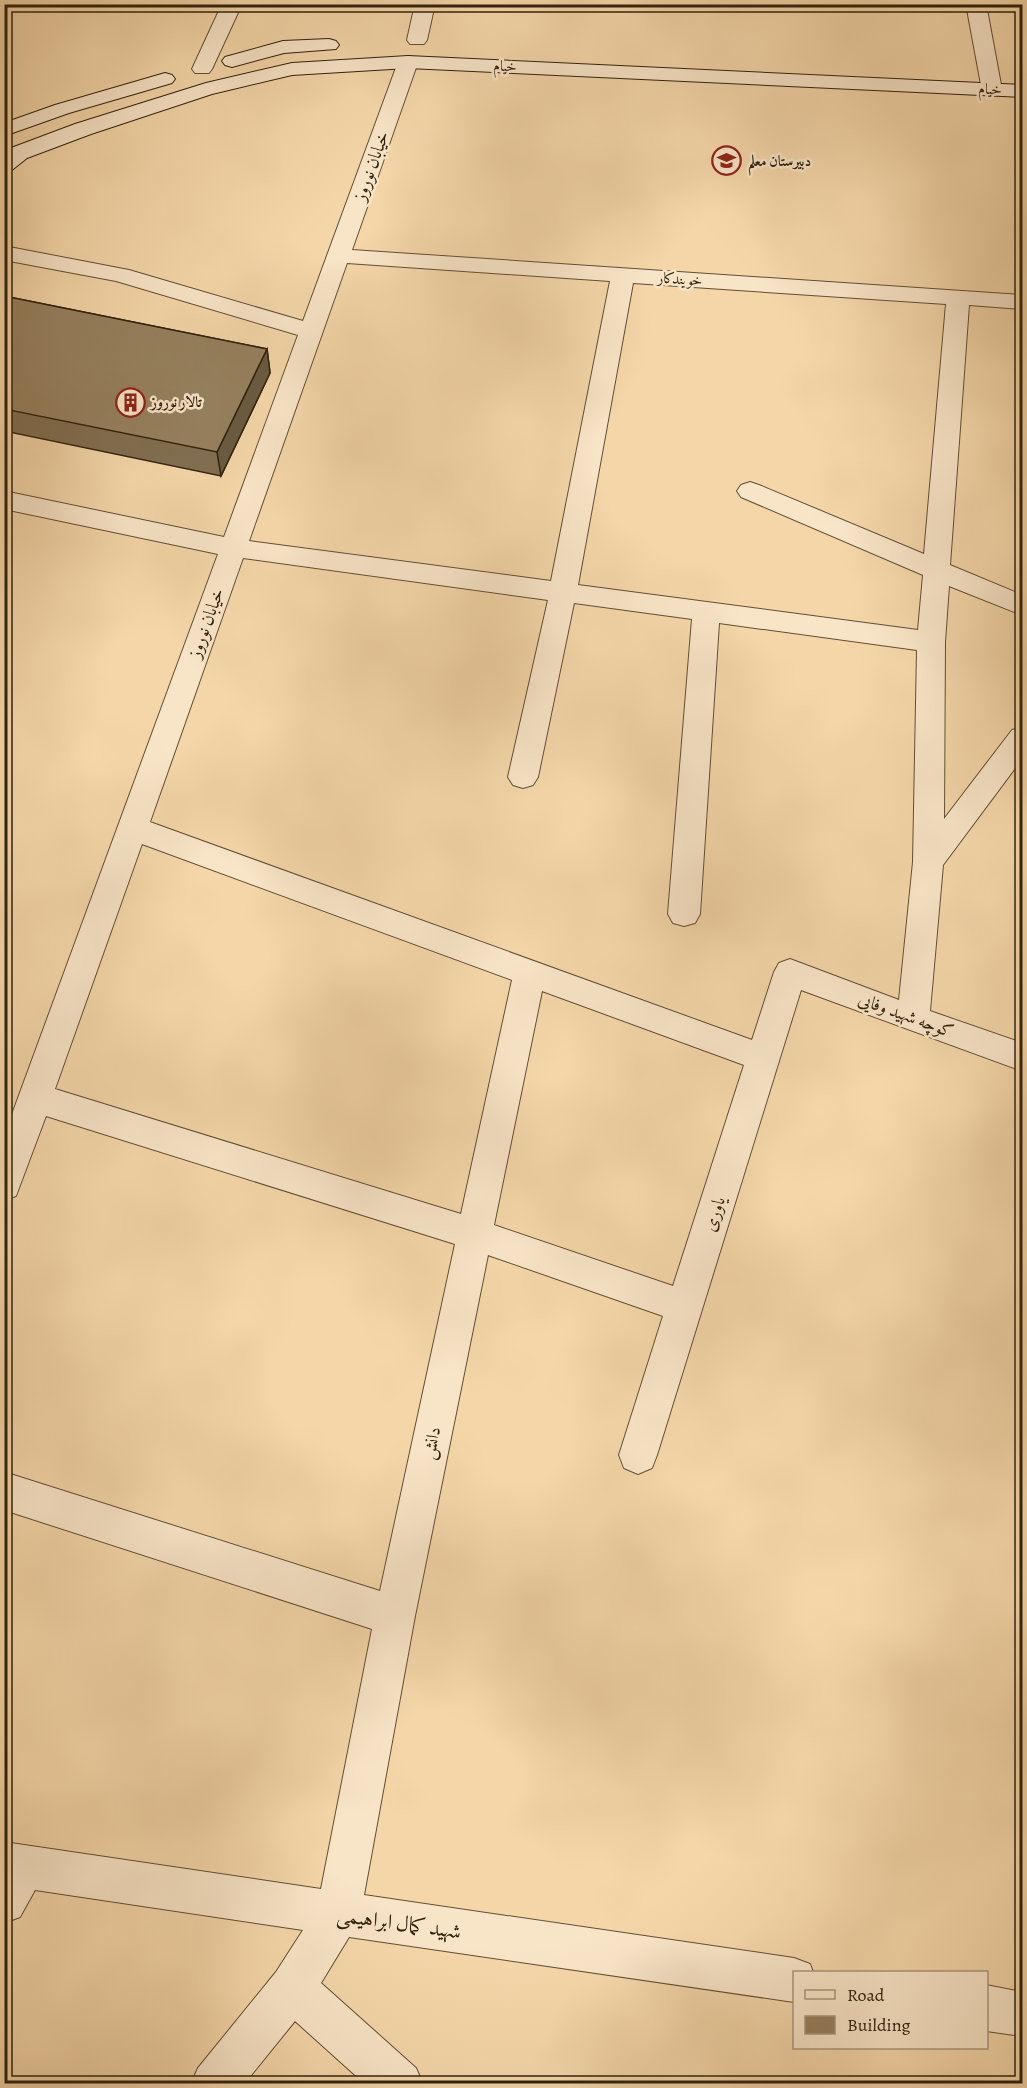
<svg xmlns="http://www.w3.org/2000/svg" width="1027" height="2088" viewBox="0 0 1027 2088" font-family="Alegreya,Amiri,serif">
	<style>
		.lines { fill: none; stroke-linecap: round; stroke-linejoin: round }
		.street-casing { stroke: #624f34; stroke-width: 2 }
		.secondary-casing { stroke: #31220d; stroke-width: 2 }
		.street { fill: #f8e4c7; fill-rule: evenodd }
		.secondary { fill: #f8e4c7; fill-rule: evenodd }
		.wall { fill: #816e51; stroke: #31220d; stroke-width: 1.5 }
		.shaded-wall { fill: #695a42; stroke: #31220d; stroke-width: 1.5 }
		.building { fill: #96805e; stroke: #31220d; stroke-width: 1.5 }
		.labels { text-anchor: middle; stroke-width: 5; stroke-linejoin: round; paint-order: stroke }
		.far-street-label { font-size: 15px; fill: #31220d; stroke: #f8e4c7 }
		.far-poi-label { font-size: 15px; font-weight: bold; fill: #31220d; stroke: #f8e4c7; text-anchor: start }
		.street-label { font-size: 18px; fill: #31220d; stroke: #f8e4c7 }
		.near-street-label { font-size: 21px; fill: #31220d; stroke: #f8e4c7 }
	</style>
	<rect width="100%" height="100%" fill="#f4d6a9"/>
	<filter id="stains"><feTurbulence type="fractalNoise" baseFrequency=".00333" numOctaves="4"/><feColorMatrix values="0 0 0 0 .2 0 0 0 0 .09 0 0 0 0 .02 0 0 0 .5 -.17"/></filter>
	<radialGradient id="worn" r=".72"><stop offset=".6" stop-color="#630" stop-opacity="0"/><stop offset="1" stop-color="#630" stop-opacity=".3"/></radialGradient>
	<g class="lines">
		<defs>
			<g id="street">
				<path d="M222 4H242L212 69 209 73H195L192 69Z"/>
				<path d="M415 4H435L427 40 424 44H410L407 40Z"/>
				<path d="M966 4H986L1002 90 999 94H985L982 90Z"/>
				<path d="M408 56 415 58 418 62 352 250 1022 295V309L969 305 950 565 1022 595V615L949 586 945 642 944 819 1012 730 1022 727V759L943 865 930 1011 1022 1043V1071L801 990 657 1455 652 1468 638 1474 624 1468 619 1455 663 1316 488 1255 415 1616 364 1895 794 1958 810 1964 813 1972H794V2002L349 1937 321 1983 416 2068 423 2084H365L295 2021 244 2084H191L198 2068 276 1972 303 1930 35 1890 20 1917 4 1923V1842L321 1889 372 1629 4 1510V1472L380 1591 455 1244 46 1116 16 1196 4 1200V1136L218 554 4 509V491L224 537 298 335 116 281 4 260V246L129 270 303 321 398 62 401 58ZM347 263 610 281 551 581 249 541ZM633 283 946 304 924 554 759 485 750 482 741 485 737 491 741 497 923 575 918 630 578 585ZM243 558 548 600 508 777 513 785 523 788 533 785 538 777 574 603 692 619 668 914 673 923 684 926 695 923 700 914 719 623 917 650 913 862 899 1000 790 959 779 963 774 972 752 1040 150 822ZM142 844 512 980 461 1214 55 1089ZM542 991 744 1065 673 1286 494 1225Z"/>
				<path d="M986 1985 1022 1992V2036L986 2031Z"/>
			</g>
			<g id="secondary">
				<path d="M329 39 336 41 339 45 336 49 284 53 232 67 225 65 222 61 225 57 283 41Z"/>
				<path d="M408 56 1022 85V97L408 68 292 75 212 94 91 134 27 158 12 170 4 171V154L11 148 75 124 206 83 292 63Z"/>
				<path d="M165 73 172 75 175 79 172 83 69 113 4 136V123L55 105Z"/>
			</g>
		</defs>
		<use href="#street" class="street-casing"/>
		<use href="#secondary" class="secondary-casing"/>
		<use href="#street" class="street"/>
		<use href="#secondary" class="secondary"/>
	</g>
	<path class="wall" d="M4 296 267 349 270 373 221 476 4 431Z"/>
	<path class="shaded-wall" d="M267 349 270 373 221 476 217 452Z"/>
	<path class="building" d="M4 296 267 349 217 452 4 409Z"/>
	<defs>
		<symbol id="school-ring" viewBox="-11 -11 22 22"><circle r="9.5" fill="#f8e4c7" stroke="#8f2418" stroke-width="1.5"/><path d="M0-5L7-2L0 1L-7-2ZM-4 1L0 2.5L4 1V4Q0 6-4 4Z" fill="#8f2418"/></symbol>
		<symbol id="building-ring" viewBox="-11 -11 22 22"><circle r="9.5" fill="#f8e4c7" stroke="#8f2418" stroke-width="1.5"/><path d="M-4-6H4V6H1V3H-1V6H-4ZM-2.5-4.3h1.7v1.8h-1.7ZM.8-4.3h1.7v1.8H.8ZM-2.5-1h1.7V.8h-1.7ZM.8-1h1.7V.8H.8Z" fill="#8f2418"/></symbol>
	</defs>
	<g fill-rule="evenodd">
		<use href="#school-ring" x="710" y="144" width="33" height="33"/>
		<use href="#building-ring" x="114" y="386" width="33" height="33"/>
	</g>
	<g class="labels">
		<g class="far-street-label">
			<text transform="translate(505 66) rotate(3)" y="5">خیام</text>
			<text transform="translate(990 89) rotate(3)" y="5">خیام</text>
			<text transform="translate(680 279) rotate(4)" y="5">خویندکار</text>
		</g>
		<g class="far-poi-label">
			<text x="748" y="166">دبیرستان معلم</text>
			<text x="151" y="407">تالار نوروز</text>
		</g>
		<g class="street-label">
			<text transform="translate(371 166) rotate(-70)" y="6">خیابان نوروز</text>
			<text transform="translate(206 623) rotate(-70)" y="6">خیابان نوروز</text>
			<text transform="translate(906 1015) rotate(20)" y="6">کوچه شهید وفایی</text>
			<text transform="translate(714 1214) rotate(-72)" y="6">یاوری</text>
			<text transform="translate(431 1443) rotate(-78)" y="6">دانش</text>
		</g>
		<g class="near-street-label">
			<text transform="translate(399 1923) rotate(8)" y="7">شهید کمال ابراهیمی</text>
		</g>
	</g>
	<rect width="1027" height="2088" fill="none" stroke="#f4d6a9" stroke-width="24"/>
	<rect x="6" y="6" width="1015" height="2076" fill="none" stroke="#31220d" stroke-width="3"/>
	<rect x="12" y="12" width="1003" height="2064" fill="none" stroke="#31220d" stroke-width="1.5"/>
	<rect x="793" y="1971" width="195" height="78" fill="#f8e4c7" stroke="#a8967d" stroke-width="1.5"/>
	<rect x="805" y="1990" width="30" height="9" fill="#f8e4c7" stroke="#a8967d" stroke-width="1.5"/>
	<text x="847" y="2001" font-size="18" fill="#31220d">Road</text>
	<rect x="805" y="2016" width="30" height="18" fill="#96805e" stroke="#a8967d" stroke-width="1.5"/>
	<text x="847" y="2031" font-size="18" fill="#31220d">Building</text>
	<rect width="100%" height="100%" filter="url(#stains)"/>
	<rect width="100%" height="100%" fill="url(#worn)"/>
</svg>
